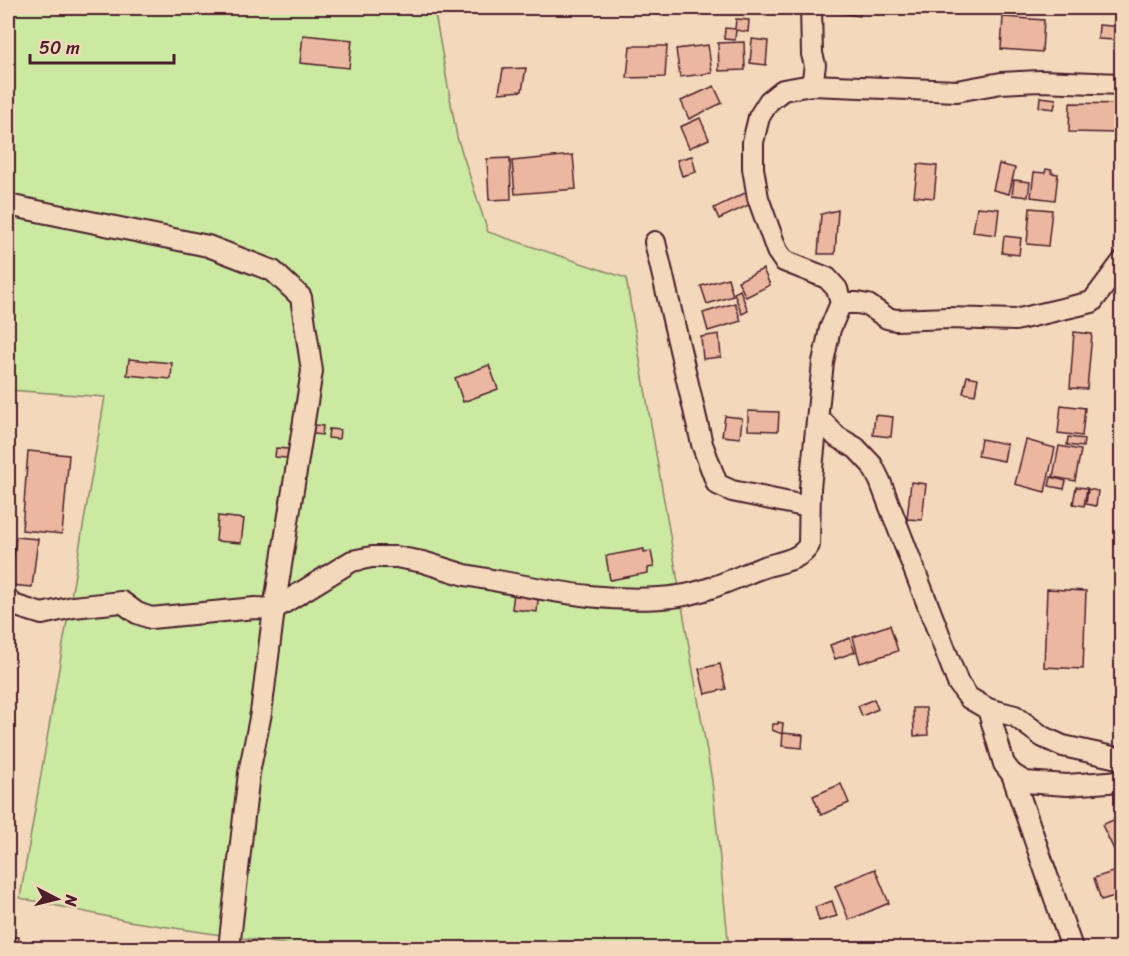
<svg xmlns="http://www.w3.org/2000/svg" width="1129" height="956" viewBox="0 0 1129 956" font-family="Sriracha,sans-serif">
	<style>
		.green { fill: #cbe9a1; stroke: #8a8466; stroke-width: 1.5 }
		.building { fill: #ecb7a0; stroke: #4a1f2b; stroke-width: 1.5 }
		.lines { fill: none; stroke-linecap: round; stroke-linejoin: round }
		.minor-casing { stroke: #4a1f2b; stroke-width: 24 }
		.minor { stroke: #f4d8bb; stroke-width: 20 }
	</style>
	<rect width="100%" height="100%" fill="#f4d8bb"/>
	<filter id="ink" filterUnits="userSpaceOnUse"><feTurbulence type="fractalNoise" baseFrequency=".0167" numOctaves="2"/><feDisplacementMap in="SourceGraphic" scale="12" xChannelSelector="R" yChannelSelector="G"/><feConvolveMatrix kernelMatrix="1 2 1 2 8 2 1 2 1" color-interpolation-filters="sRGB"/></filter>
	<g filter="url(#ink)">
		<path class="green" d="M8 8H434L457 137 488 232 626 278 712 781 729 948H309L128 921 20 898 105 397 8 390Z"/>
		<g class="building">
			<path d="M839 8H861L860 16 839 13Z"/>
			<path d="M1003 17 1044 20 1042 52 1001 49Z"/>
			<path d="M736 19 749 20 748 32 736 30 735 40 724 39 725 28 735 29Z"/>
			<path d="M1099 25 1122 27V46L1115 45V40L1098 39Z"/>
			<path d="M303 35 352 40 349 68 300 63Z"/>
			<path d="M752 39 768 41 766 65 750 63Z"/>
			<path d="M744 42 745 70 719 71 718 43Z"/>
			<path d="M708 45 712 73 680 77 676 49Z"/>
			<path d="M630 46H667L665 77 627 78Z"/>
			<path d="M526 68 522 91 499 93 503 69Z"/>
			<path d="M714 86 722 103 689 119 681 101Z"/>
			<path d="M1040 97 1056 99 1054 109 1039 107Z"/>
			<path d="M1070 103 1122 104V133L1069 132Z"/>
			<path d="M700 118 709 139 689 148 680 127Z"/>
			<path d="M573 155 576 189 515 194 512 161Z"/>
			<path d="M692 156 696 172 682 176 677 160Z"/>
			<path d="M510 158 511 199 489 200 487 159Z"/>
			<path d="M918 164 937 166 934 198 914 196Z"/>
			<path d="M999 164 1015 168 1009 194 993 190Z"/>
			<path d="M1046 169 1052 170 1051 173 1058 174 1055 200 1031 197 1034 172 1045 173Z"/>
			<path d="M1014 180 1030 182 1028 197 1012 195Z"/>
			<path d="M747 192 753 203 719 219 714 208Z"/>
			<path d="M977 207 999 209 996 235 973 232Z"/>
			<path d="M1030 208 1052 210 1048 246 1027 244Z"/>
			<path d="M838 210 835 254H818L821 214Z"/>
			<path d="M1004 236 1021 238 1019 255 1002 253Z"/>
			<path d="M763 269 770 285 746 297 738 281Z"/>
			<path d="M728 278 733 296 707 304 701 286Z"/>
			<path d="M740 290 748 311 742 314 734 293Z"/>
			<path d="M735 303 741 321 708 331 703 313Z"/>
			<path d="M1074 332 1092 334 1087 389 1070 388Z"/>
			<path d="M719 334 721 357 703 359 701 337Z"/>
			<path d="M129 359 172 363 171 379 127 375Z"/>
			<path d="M489 365 498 389 463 402 455 378Z"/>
			<path d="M967 376 978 378 975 395 963 393Z"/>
			<path d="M1061 405 1085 408 1082 436 1058 433Z"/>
			<path d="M748 411 779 412 778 431 748 430Z"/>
			<path d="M875 415 893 417 891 437 873 435Z"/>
			<path d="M725 416 742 418 740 438 722 436Z"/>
			<path d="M307 424 323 426 322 435 307 433Z"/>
			<path d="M329 429 340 430 339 439 328 438Z"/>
			<path d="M1068 437 1084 439 1083 447 1067 445Z"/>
			<path d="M981 439 1007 444 1004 461 978 456Z"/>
			<path d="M1026 440 1055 448 1045 492 1015 484Z"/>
			<path d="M1059 446 1081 450 1075 481 1053 477Z"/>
			<path d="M276 448 288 449 287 458 275 457Z"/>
			<path d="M28 451 69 455 62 534 22 530Z"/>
			<path d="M1051 477 1066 481 1064 489 1049 486Z"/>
			<path d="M911 482 926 484 922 520 907 519Z"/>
			<path d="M1076 487 1087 488 1084 506 1073 504Z"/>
			<path d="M1088 489 1098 491 1096 506 1086 504Z"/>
			<path d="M218 516 244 519 241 543 216 541Z"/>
			<path d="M16 537 38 539 32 587 10 585Z"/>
			<path d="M644 549V552L651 551 654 567 648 568V573L610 580 606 556Z"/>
			<path d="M515 585 539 588 537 612 512 609Z"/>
			<path d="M1047 589 1086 591 1083 669 1044 667Z"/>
			<path d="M890 625 898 651 860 663 853 637Z"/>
			<path d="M850 638 855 652 835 659 830 645Z"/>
			<path d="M720 664 726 689 705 694 699 669Z"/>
			<path d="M874 699 878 709 862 716 858 706Z"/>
			<path d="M913 708H926L928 735 914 736Z"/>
			<path d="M778 722 783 723 782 734 772 730 773 724H778Z"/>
			<path d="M783 733 803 735 802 748 782 746Z"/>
			<path d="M841 784 849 803 821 815 813 796Z"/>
			<path d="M1122 816V864H1121L1102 825Z"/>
			<path d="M875 869 889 903 849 920 835 886Z"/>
			<path d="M1122 869V894L1101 900 1094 878Z"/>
			<path d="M832 901 837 916 819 921 815 907Z"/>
			<path d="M8 936 19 937 18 948H8Z"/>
			<path d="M100 943 133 946 132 948H99Z"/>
		</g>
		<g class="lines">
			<defs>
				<g id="minor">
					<path d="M811 8 812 54 815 65 812 85"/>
					<path d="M8 205 208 246 273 271 301 297 312 371 274 609 261 713 249 773 229 948"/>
					<path d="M655 242 702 444 717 484 732 491 809 507"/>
					<path d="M841 303H857L868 305 887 318 896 320 949 318 1015 320 1092 302 1122 262"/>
					<path d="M818 417 837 437 856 448 872 465 880 481 958 683 969 698 988 709 1015 716 1043 737 1063 746 1122 759"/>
					<path d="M8 599 10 604 42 614 73 607 122 602 137 613 151 618 255 608 274 609 352 561 372 557H396L423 562 465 575C535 587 607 606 679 596 707 592 735 578 761 568 778 562 800 561 809 545L810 488 823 362 830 329 841 303 837 289 827 278 784 261 777 251 758 198 753 168V142L759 117 769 101 783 90 812 85 957 91 1001 83 1040 81 1122 84"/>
					<path d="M988 709 1004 764 1012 774 1025 782 1067 785 1122 781"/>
					<path d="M1012 774 1072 948"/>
				</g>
			</defs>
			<use href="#minor" class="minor-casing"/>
			<use href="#minor" class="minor"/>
		</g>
	</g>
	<rect width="1129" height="956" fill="none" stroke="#f4d8bb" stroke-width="30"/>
	<rect x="15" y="15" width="1099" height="926" fill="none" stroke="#4a1f2b" stroke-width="2" filter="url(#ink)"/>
	<g transform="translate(57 899) rotate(97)" stroke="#f4d8bb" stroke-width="4.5" paint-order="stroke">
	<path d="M0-4.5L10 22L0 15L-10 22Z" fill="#4a1f2b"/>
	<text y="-9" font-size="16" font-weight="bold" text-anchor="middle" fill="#4a1f2b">N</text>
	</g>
	<path d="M30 54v9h144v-9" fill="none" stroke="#4a1f2b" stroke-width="3"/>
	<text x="39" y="54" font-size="18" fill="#4a1f2b" stroke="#f4d8bb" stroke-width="4.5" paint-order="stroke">50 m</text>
</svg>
